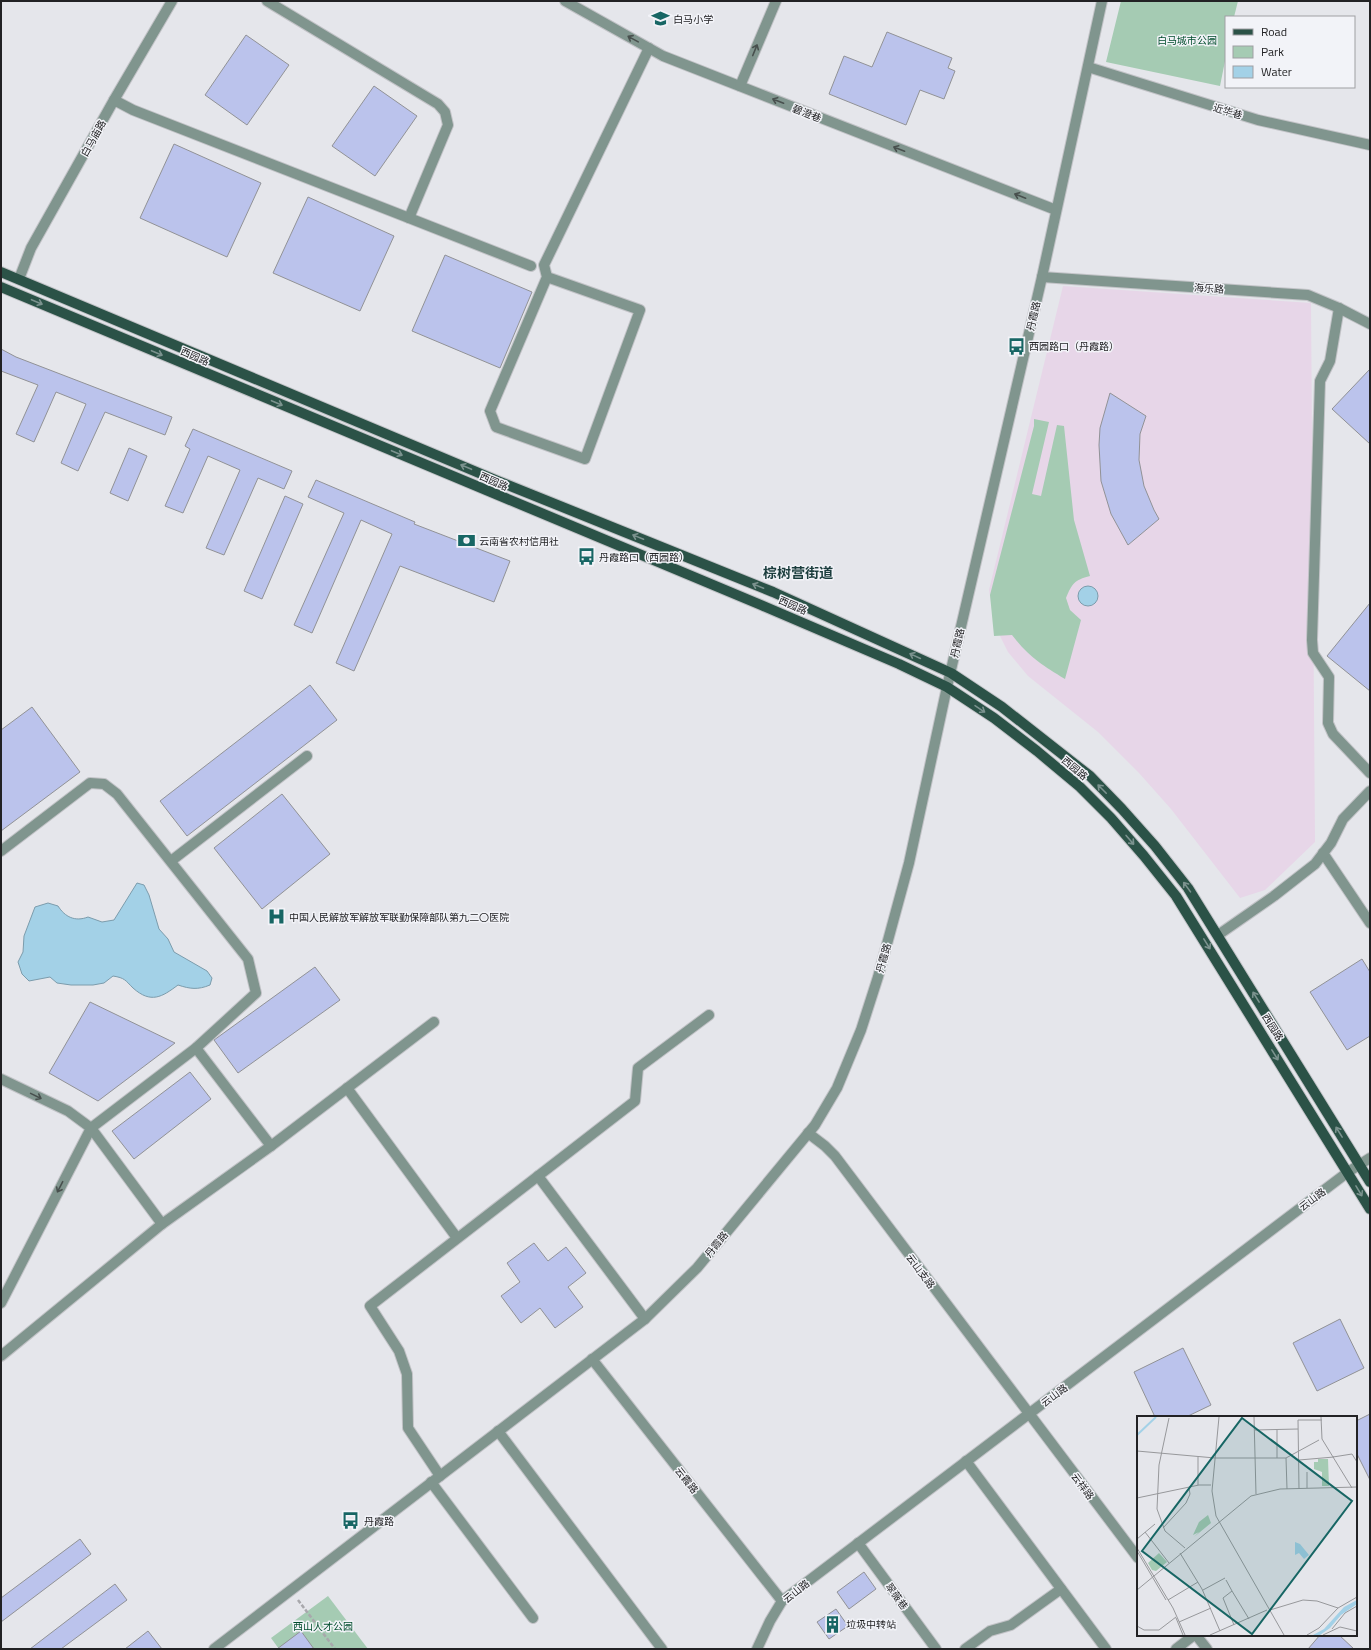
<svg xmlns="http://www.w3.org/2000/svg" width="1371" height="1650" viewBox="0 0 1371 1650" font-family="'Titillium Web','Noto Sans SC',sans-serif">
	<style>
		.commercial { fill: #e7d6e8 }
		.green { fill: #a5cbb3 }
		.water { fill: #a3d1e7; stroke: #7c9cac }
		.building { fill: #bbc3ec; stroke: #919296 }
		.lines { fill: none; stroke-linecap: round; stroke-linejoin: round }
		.minor-casing { stroke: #c2c3c7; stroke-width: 12 }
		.major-casing { stroke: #c2c3c7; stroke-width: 12 }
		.path { stroke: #a8a8ac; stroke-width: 2.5; stroke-dasharray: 4 2; stroke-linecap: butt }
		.minor { stroke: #80958e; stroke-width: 10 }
		.major { stroke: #2b5247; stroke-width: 10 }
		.oneway { stroke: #48504e }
		.oneway2 { stroke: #7b928e }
		.labels { text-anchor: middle; stroke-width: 3; stroke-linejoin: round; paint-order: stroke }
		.poi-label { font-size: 10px; fill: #222224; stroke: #f2f3f8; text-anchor: start }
		.park-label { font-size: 10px; fill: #004d2c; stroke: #f2f3f8 }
		.street-label { font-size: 10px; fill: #222224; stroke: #f2f3f8 }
		.district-label { font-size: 14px; font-weight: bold; fill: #1b3d3d; stroke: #f2f3f8 }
		.inset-river { fill: none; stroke: #a3d1e7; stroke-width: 2 }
		.inset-road { fill: none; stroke: #97989b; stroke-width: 1 }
		.view { fill: #176664; fill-opacity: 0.15; stroke: #176664; stroke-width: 2 }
		.inset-edge { fill: none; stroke: #222224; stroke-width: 2 }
	</style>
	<rect width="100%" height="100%" fill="#e5e6eb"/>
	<path class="commercial" d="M1063 286 1311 303 1315 842 1265 890 1240 898 1171 809 1139 773 1098 732 1028 676 1008 652 995 626 989 590Z"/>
	<g class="green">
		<path d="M1121 1H1238L1234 17H1226V56L1220 86 1106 62Z"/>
		<path d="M1034 419 1049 422 1032 494 1041 496 1057 425 1064 426 1074 520 1090 576C1074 580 1072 584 1066 598L1070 610 1081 620 1065 679C1042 665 1029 657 1012 635L994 636 990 595 1034 426Z"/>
		<path d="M328 1596 368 1649H279L271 1638Z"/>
	</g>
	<g class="water">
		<circle cx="1088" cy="596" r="10"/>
		<path d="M137 883 144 885 149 895 159 929 168 939 174 952 207 971 212 978 210 985C198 990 190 989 178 985 162 997 151 1004 133 988 125 980 125 978 113 976L104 983 93 985H71L57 983 50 977 29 981 22 974 18 962 23 952 24 936 35 907 48 903 58 906C65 917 75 922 88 917L102 922 114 920Z"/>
	</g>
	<g class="building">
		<path d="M887 32 952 58 948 68 955 71 944 99 920 90 906 125 829 94 844 56 872 67Z"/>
		<path d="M246 35 289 65 247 125 205 95Z"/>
		<path d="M374 86 417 116 375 176 332 146Z"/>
		<path d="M174 144 261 183 227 257 140 218Z"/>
		<path d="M308 197 394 236 360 311 273 273Z"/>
		<path d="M445 255 532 292 500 368 412 331Z"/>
		<path d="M1 349 16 357 172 417 165 435 105 412 78 471 61 463 86 404 56 392 34 442 16 434 38 385 1 371Z"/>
		<path d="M1370 369V444L1332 409Z"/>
		<path d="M1110 393 1146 416 1140 434 1139 460 1144 486 1154 510 1159 519 1128 545 1111 514 1101 481 1099 445 1100 428Z"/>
		<path d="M193 429 292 471 284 489 258 478 224 555 206 548 240 470 208 456 183 513 165 506 190 449 185 446Z"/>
		<path d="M129 448 147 456 128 501 110 493Z"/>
		<path d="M316 480 415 522 414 524 510 561 494 602 400 566 354 671 336 663 392 534 361 520 312 633 294 625 344 513 308 497Z"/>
		<path d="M285 496 303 504 262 599 244 591Z"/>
		<path d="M1370 603V691L1327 656Z"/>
		<path d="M310 685 337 720 187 836 160 801Z"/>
		<path d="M32 707 80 772 1 831V730Z"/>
		<path d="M282 794 330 854 262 909 214 848Z"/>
		<path d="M1362 959 1370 972V1036L1347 1050 1310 992Z"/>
		<path d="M315 967 340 1000 238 1073 214 1040Z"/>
		<path d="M90 1002 175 1043 98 1101 49 1073Z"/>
		<path d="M190 1072 211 1099 134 1159 112 1131Z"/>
		<path d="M534 1243 548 1261 566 1247 586 1273 568 1287 583 1307 555 1328 540 1308 521 1323 501 1296 520 1282 507 1263Z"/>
		<path d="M1340 1319 1364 1368 1317 1391 1293 1343Z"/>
		<path d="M1183 1348 1211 1405 1186 1417H1155L1134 1372Z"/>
		<path d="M1370 1414V1480L1356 1452V1421Z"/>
		<path d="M80 1539 91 1554 1 1622V1598Z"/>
		<path d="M864 1572 876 1589 849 1609 837 1592Z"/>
		<path d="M115 1584 127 1600 61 1649H30Z"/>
		<path d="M836 1609 848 1626 829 1639 817 1622Z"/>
		<path d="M148 1631 162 1649H125Z"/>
		<path d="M301 1631 314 1649H277Z"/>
		<path d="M1320 1635H1339L1354 1649H1308Z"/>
	</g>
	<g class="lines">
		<defs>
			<g id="minor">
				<path d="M565 1 663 56 1056 210"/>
				<path d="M1088 67 1258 120 1370 145"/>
				<path d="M740 86 776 1"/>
				<path d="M114 100 133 110 409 218 448 125 445 112 438 104 267 1"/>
				<path d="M409 218 531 266"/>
				<path d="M547 277 640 310 585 459 496 427 490 411 547 277 544 265 649 48"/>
				<path d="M1042 277 1308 295 1339 308 1370 324"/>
				<path d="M19 279 31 248 114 100 172 1"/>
				<path d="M1339 308 1330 361 1320 381 1312 640 1313 653 1329 677 1328 723 1333 734 1370 773"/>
				<path d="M1 851 90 783 104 784 117 794 248 959 256 993 196 1048 91 1128 162 1224 1 1356"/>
				<path d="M1323 853 1370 923"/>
				<path d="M171 861 307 756"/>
				<path d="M1218 935 1274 896 1315 864 1331 843 1343 819 1370 791"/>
				<path d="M1 1079 68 1111 91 1128 1 1303"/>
				<path d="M347 1088 457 1238"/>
				<path d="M808 1133 825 1146 835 1156 1138 1558"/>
				<path d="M271 1146 434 1022"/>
				<path d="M538 1176 645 1319"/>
				<path d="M162 1224 271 1146 196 1048"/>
				<path d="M592 1359 782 1601"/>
				<path d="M498 1431 662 1649"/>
				<path d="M966 1461 1106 1649"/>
				<path d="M440 1476 408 1428 407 1374 399 1351 370 1306 635 1101 638 1068 709 1015"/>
				<path d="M431 1482 533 1618"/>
				<path d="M858 1543 936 1649"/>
				<path d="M1196 1635 1207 1649"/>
				<path d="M214 1649 645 1319 697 1268 815 1125 837 1088 861 1030 878 977 909 863 947 687 1042 277 1102 1"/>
				<path d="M757 1649 770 1621 782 1601 1348 1172 1370 1158"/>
				<path d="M965 1649 990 1631 1011 1625 1061 1589"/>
				<path d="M1176 1649 1194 1635"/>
			</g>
			<g id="major">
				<path d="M1 272 498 481 773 592 951 673 1002 707 1090 776 1122 809 1155 846 1188 888 1370 1182"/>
				<path d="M1 287 761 605 899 664 947 687 994 718 1037 751 1080 787 1111 818 1144 856 1176 896 1370 1209"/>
			</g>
		</defs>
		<use href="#minor" class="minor-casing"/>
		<use href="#major" class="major-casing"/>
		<path class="path" d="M298 1600 335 1649"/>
		<use href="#minor" class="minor"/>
		<use href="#major" class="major"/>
	</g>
	<defs><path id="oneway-shaft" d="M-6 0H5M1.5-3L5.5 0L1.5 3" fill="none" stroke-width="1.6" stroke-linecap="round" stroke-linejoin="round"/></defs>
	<g class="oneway">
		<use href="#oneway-shaft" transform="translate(633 39) rotate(-151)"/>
		<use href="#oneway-shaft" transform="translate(755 50) rotate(-68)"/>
		<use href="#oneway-shaft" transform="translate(778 101) rotate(-159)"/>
		<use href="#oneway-shaft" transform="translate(899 149) rotate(-159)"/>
		<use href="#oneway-shaft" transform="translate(1020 196) rotate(-159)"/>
		<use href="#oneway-shaft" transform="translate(36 1096) rotate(26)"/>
		<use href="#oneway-shaft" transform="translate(60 1187) rotate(117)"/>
	</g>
	<g class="oneway2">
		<use href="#oneway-shaft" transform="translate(37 302) rotate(23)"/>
		<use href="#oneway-shaft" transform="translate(157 353) rotate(23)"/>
		<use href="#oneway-shaft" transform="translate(277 403) rotate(23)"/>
		<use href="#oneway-shaft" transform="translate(397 453) rotate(23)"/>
		<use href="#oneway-shaft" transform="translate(466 467) rotate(-157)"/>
		<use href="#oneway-shaft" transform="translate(638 537) rotate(-158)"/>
		<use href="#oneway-shaft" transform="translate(758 586) rotate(-158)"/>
		<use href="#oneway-shaft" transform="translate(915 656) rotate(-155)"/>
		<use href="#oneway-shaft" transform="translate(980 709) rotate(34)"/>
		<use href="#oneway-shaft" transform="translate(1102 789) rotate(-135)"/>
		<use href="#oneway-shaft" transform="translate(1130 840) rotate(49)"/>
		<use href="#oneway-shaft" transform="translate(1187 887) rotate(-126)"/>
		<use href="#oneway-shaft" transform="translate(1207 944) rotate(58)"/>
		<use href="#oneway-shaft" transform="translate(1256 997) rotate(-122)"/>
		<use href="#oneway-shaft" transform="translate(1275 1055) rotate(58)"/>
		<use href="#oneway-shaft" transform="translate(1339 1132) rotate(-122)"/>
		<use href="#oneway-shaft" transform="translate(1359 1191) rotate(59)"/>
	</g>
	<defs>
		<symbol id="school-bare" viewBox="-9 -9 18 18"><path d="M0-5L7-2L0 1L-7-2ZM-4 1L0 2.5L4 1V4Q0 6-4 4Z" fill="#176664" stroke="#f2f3f8" stroke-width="2.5" paint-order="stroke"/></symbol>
		<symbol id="bus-bare" viewBox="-9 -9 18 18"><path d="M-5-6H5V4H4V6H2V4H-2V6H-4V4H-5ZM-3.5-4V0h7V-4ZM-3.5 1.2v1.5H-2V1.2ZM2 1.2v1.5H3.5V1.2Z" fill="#176664" stroke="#f2f3f8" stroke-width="2.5" paint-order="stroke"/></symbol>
		<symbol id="bank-bare" viewBox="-9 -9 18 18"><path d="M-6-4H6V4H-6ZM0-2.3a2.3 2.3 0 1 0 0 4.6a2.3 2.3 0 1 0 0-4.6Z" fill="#176664" stroke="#f2f3f8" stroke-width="2.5" paint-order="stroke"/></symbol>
		<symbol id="hospital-bare" viewBox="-9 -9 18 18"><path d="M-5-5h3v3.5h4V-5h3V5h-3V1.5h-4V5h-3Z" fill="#176664" stroke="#f2f3f8" stroke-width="2.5" paint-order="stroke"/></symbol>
		<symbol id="building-bare" viewBox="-9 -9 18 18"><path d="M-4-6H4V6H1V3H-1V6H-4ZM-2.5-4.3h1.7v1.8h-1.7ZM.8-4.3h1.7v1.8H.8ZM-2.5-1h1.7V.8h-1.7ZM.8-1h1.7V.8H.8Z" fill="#176664" stroke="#f2f3f8" stroke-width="2.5" paint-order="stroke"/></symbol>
	</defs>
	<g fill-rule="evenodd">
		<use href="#school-bare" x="648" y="6" width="25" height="25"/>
		<use href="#bus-bare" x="1004" y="334" width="25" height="25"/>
		<use href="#bank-bare" x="454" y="528" width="25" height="25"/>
		<use href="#bus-bare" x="574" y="544" width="25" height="25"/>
		<use href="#hospital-bare" x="264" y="904" width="25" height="25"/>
		<use href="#bus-bare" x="338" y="1508" width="25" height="25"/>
		<use href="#building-bare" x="820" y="1612" width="25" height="25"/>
	</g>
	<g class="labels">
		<g class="poi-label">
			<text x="673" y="23">白马小学</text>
			<text x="1029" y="350">西园路口（丹霞路）</text>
			<text x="479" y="545">云南省农村信用社</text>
			<text x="599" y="561">丹霞路口（西园路）</text>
			<text x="289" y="921">中国人民解放军解放军联勤保障部队第九二〇医院</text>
			<text x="364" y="1525">丹霞路</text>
			<text x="846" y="1628">垃圾中转站</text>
		</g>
		<g class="park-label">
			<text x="1187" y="44">白马城市公园</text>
			<text x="323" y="1630">西山人才公园</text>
		</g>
		<g class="street-label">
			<text transform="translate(1228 111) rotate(17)" y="4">近华巷</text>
			<text transform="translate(807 113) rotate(21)" y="4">碧澄巷</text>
			<text transform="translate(93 138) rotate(-61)" y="4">白马庙路</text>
			<text transform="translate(1209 288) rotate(4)" y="4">海乐路</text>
			<text transform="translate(1033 316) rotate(-77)" y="4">丹霞路</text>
			<text transform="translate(195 356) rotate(23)" y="4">西园路</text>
			<text transform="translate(494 481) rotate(23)" y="4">西园路</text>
			<text transform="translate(793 605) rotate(23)" y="4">西园路</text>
			<text transform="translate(957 643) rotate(-77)" y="4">丹霞路</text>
			<text transform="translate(1075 768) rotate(40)" y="4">西园路</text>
			<text transform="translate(883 958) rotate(-74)" y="4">丹霞路</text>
			<text transform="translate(1273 1027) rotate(58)" y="4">西园路</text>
			<text transform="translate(1312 1199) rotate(-37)" y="4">云山路</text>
			<text transform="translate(716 1244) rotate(-51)" y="4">丹霞路</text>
			<text transform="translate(921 1271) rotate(53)" y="4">云山支路</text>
			<text transform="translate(1054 1395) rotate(-37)" y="4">云山路</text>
			<text transform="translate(687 1480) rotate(52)" y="4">云霞路</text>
			<text transform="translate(1083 1486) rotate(53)" y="4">云祥路</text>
			<text transform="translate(796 1591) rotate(-39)" y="4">云山路</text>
			<text transform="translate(897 1596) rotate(54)" y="4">翠薇巷</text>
		</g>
		<g class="district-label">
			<text x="798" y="578">棕树营街道</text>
		</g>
	</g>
	<g transform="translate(1137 1416)">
		<rect width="220" height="220" fill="#e5e6eb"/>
		<path d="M181 43H191L192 70H185V56L177 53V46H181ZM71 99 74 107 57 121 62 116 56 119 62 106ZM22 137 30 146 19 155 15 154 11 147Z" fill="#a5cbb3"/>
		<path d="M158 126 163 128 172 139 167 143 162 137 158 139ZM220 184V188L204 199 193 212 183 219H176L187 213 207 191Z" fill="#a3d1e7"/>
		<path class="inset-river" d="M0 19 19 1"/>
		<path class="inset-road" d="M82 1 75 75 79 100 147 219M117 1 119 78M184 1 185 23 215 72M32 2 22 49 20 93 28 115 48 132M118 14 161 13M0 35 78 42H149L182 24M196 41 215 38 220 46M140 42V14M149 42 150 73M162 44 197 41M61 69V41M170 72V56M162 73 161 4H185M0 82 62 69H74M26 112 49 87 53 78 52 72M8 116 32 147M0 123 18 108M0 132 36 192 48 219M0 135 29 184M43 137 65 173 83 215M89 164 95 175M0 174 114 80 143 73 220 71M66 174 88 162M31 184 61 166M133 194 166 184 180 185 201 192M39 202 46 219M42 206 74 192M97 209 86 182 95 175 112 203M0 210 7 214H22L39 201M195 213 208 197 220 190M73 219 130 194M170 219 182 212 201 192 220 181M186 219 203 211 220 215"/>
		<path class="view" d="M105 2 215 85 115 218 5 135Z"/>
		<rect width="220" height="220" class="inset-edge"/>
	</g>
	<rect width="1371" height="1650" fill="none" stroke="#222224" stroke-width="4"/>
	<rect x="1225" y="16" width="130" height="72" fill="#f2f3f8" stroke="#9f9fa3"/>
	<rect x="1233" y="29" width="20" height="6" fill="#2b5247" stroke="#9f9fa3"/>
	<text x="1261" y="36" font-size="12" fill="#222224">Road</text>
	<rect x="1233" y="46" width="20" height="12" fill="#a5cbb3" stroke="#9f9fa3"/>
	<text x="1261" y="56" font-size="12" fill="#222224">Park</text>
	<rect x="1233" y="66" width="20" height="12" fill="#a3d1e7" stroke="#9f9fa3"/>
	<text x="1261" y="76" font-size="12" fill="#222224">Water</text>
</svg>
